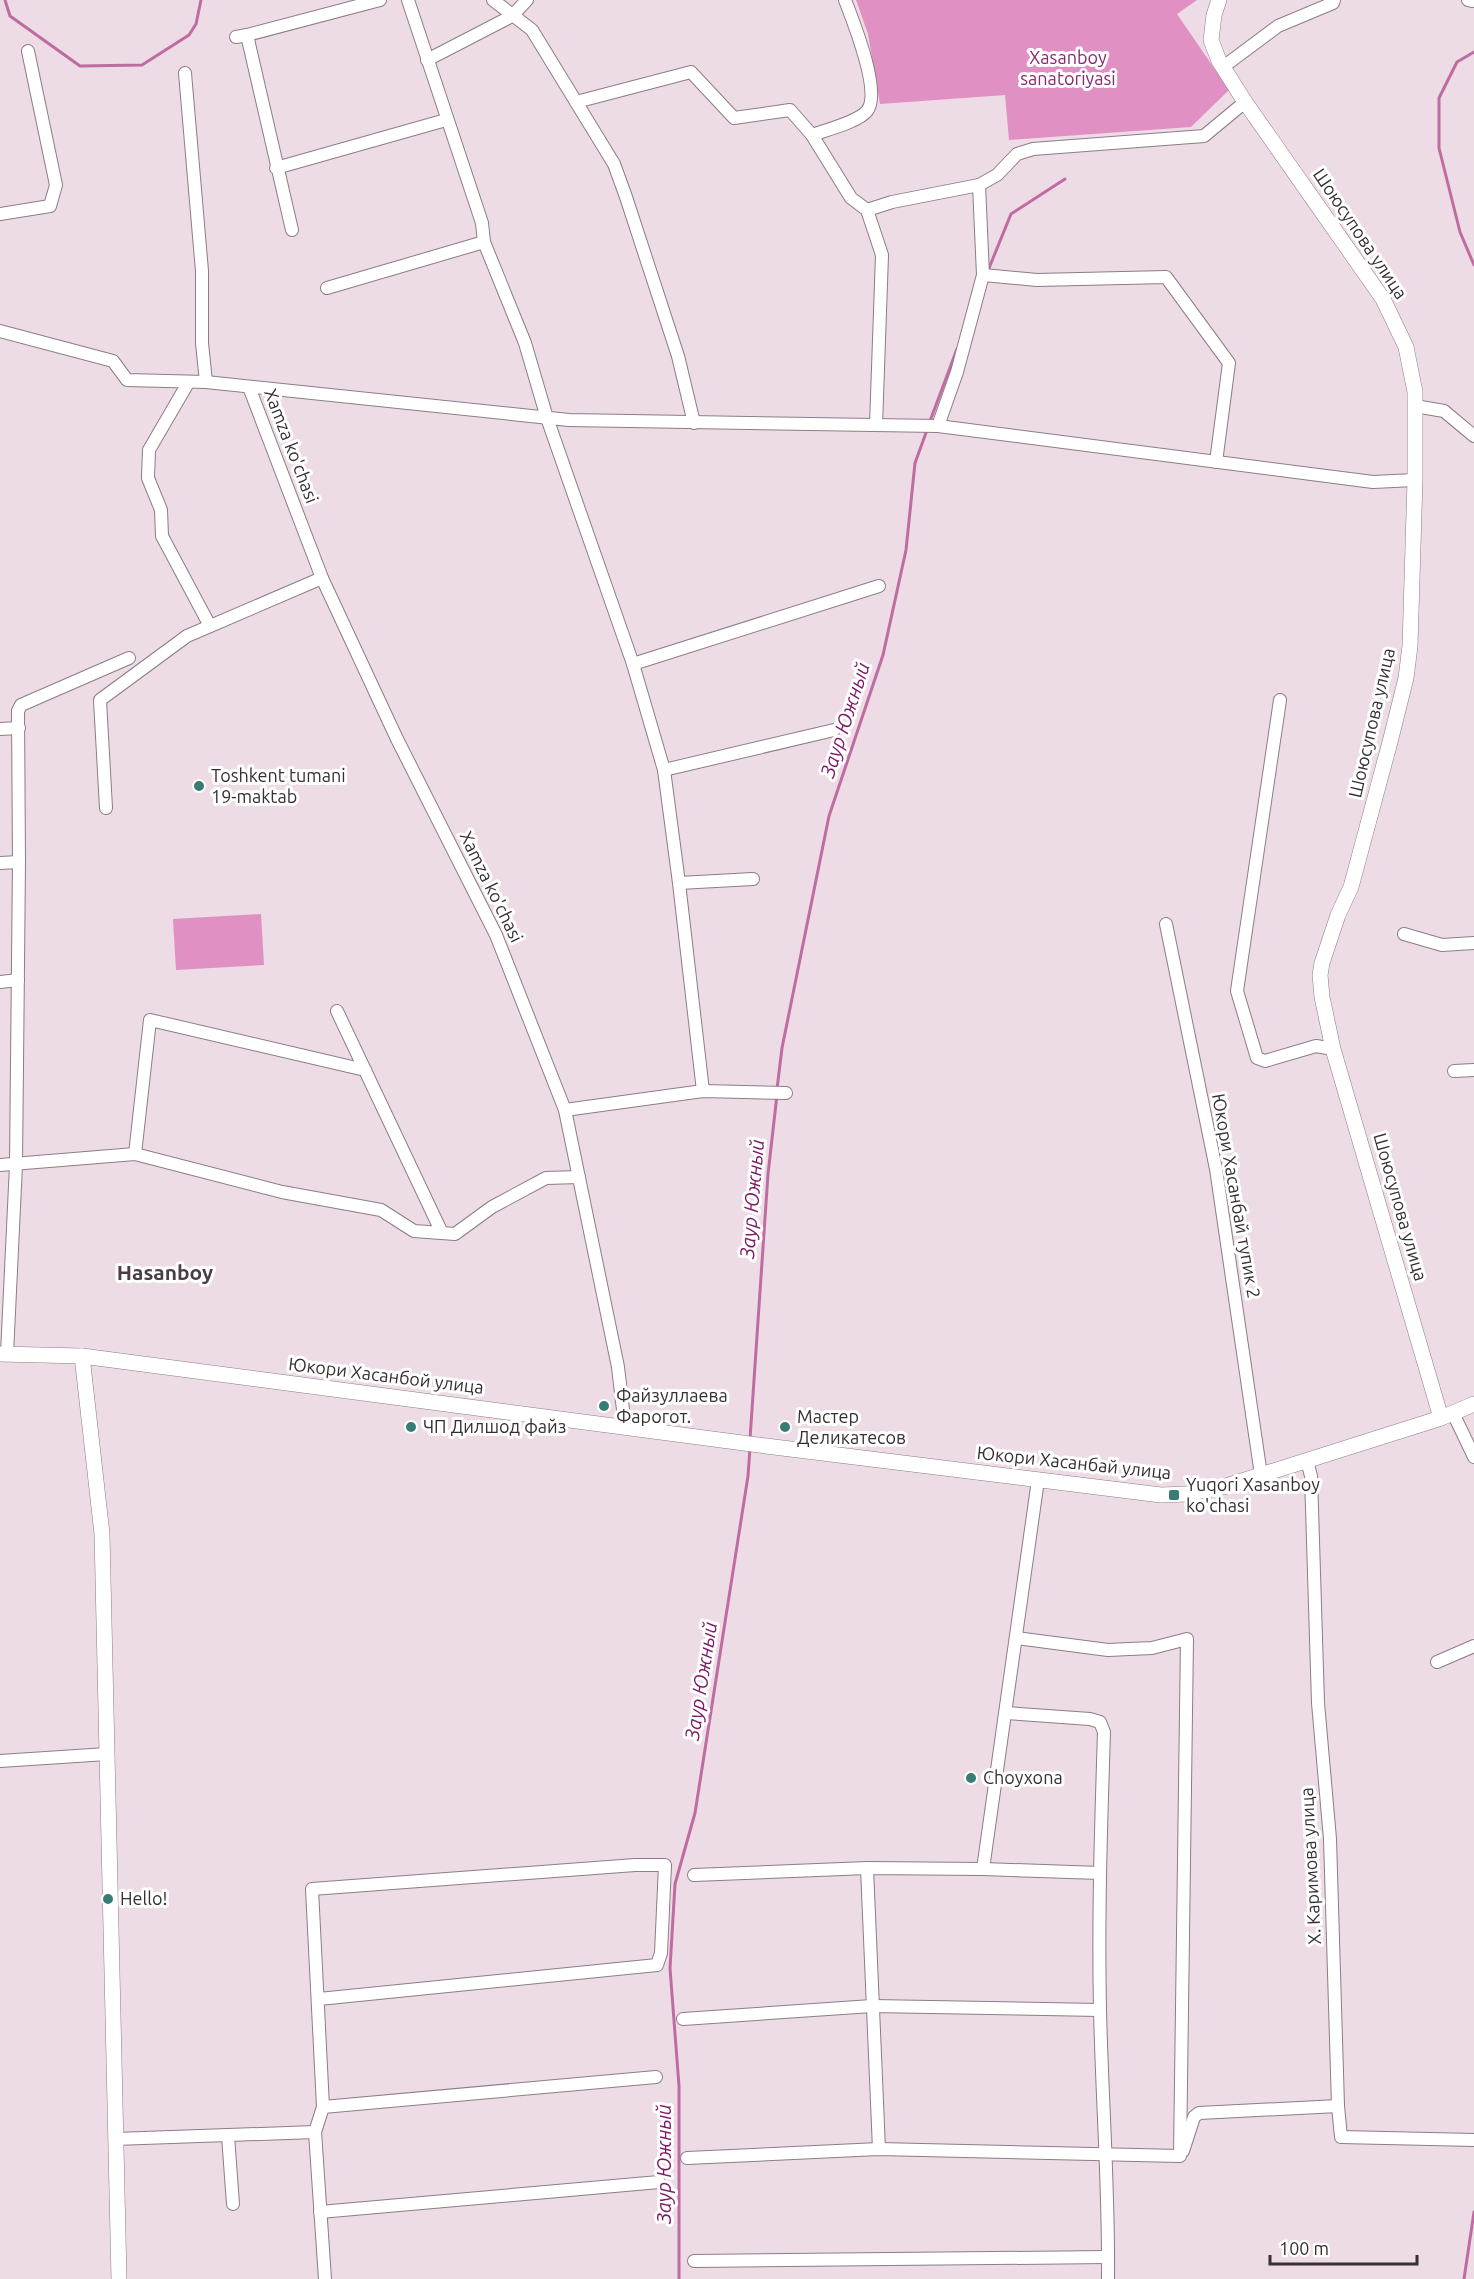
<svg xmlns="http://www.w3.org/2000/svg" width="1474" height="2279" viewBox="0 0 1474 2279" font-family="Ubuntu,sans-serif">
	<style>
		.green { fill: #e090c3 }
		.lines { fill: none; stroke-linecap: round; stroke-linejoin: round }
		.stream { stroke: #bf6ca2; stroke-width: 3 }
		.minor-casing { stroke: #8c7d86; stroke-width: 14 }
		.tertiary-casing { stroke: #8c7d86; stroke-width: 16 }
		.minor { stroke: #fff; stroke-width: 12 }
		.tertiary { stroke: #fff; stroke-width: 15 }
		.poi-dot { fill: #377d74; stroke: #fff; stroke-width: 2 }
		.labels { text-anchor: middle; stroke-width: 6; stroke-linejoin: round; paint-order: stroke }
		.park-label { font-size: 18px; fill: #8c2870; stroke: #fff }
		.street-label { font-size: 18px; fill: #363034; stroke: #fff }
		.poi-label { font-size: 18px; fill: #363034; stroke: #fff; text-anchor: start }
		.water-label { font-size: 20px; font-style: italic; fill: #7e1963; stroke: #fff }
		.quarter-label { font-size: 21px; font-weight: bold; fill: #4b3d46; stroke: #fff }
	</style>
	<rect width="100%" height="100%" fill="#eddbe5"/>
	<g class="green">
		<path d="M856 0H1197L1177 14 1229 90 1191 127 1009 140 1005 95 880 104 868 34Z"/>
		<path d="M261 914 264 965 176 970 173 919Z"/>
	</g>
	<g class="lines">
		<g class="stream">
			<path d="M5 0 10 16 80 66 142 65 189 35 196 24 201 0"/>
			<path d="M1474 52 1457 62 1439 98V148L1460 232 1474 265"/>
			<path d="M987 273 1011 214 1065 179"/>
			<path d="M930 421 957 349"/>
			<path d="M777 1089 782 1048 829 816 883 655 906 550 915 463 927 430"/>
			<path d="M750 1439 768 1174 777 1095"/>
			<path d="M679 2279V2086L670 1968 675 1884 695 1813 748 1476 750 1448"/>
			<path d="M1464 2279 1474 2212"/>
		</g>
		<defs>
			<g id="minor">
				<path d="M408 0 482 223 484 242 525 343 547 418 633 664 664 770 679 883 703 1091"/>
				<path d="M493 0 532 30 614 164 626 197 678 356 694 423"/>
				<path d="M1468 0 1472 1"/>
				<path d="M247 35 380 0"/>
				<path d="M236 37 247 35 292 230"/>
				<path d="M427 60 512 16 527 0"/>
				<path d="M1223 67 1278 26 1333 3 1334 0"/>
				<path d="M185 73 202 271V343L206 382"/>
				<path d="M576 102 691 72 734 118 790 110 812 135 851 198 867 210 882 255 876 425"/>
				<path d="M812 135C826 130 858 122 867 111 882 92 853 21 845 0"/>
				<path d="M276 168 446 120"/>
				<path d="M867 210 892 202 979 185 997 175 1017 154 1033 149 1204 136 1245 102"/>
				<path d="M0 214 50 206 56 185 28 51"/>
				<path d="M983 275 1037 280 1166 277 1229 363 1216 462"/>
				<path d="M327 288 484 242"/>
				<path d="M0 331 113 361 127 380 206 382 569 420 938 426 1373 482 1415 480"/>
				<path d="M188 383 149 450 148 478 161 510 162 536 210 626"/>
				<path d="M249 387 322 578 397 739 496 935 565 1110 618 1367 625 1427"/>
				<path d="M1415 406 1444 411 1474 436"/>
				<path d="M938 426 957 372 983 275 979 185"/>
				<path d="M633 664 879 586"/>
				<path d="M1280 700 1237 991 1257 1058 1265 1061 1316 1046 1333 1049"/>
				<path d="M0 729 19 728"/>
				<path d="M664 770 834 730"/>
				<path d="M106 808 100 700 187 636 322 578"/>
				<path d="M0 863 19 862"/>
				<path d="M679 883 753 879"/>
				<path d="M1166 924 1216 1169 1261 1475"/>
				<path d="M1404 934 1442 945 1474 943"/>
				<path d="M0 982 18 980"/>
				<path d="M337 1011 442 1233"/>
				<path d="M1454 1071 1474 1070"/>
				<path d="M565 1110 703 1091 786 1093"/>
				<path d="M135 1154 150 1020 365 1070"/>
				<path d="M0 1165 135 1154 282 1192 381 1210 414 1231 455 1234 492 1207 546 1178 579 1177"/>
				<path d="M7 1354 16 1165 19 862 18 711 21 705 129 658"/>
				<path d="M1453 1413 1474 1457"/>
				<path d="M1307 1461 1311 1476 1318 1703 1330 1839 1338 2106 1341 2137 1474 2140"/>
				<path d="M1437 1662 1474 1646"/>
				<path d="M1006 1713 1090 1719 1100 1722 1104 1732C1101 1825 1098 1917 1100 2010 1102 2100 1109 2189 1108 2279"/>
				<path d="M0 1761 107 1754"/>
				<path d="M867 1868 879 2149"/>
				<path d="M983 1869 1038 1480"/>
				<path d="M694 1875 867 1868 983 1869 1100 1873"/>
				<path d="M319 1999 657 1965 661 1953 665 1865H635L312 1889 323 2107 315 2132 325 2279"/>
				<path d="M683 2019 872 2006 1100 2010"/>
				<path d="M323 2107 656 2077"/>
				<path d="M228 2136 233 2204"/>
				<path d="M115 2139 315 2132"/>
				<path d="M1183 2151 1194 2117 1199 2113 1338 2106"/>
				<path d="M687 2158 879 2149 1180 2156 1187 1639 1152 1648 1108 1650 1016 1638"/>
				<path d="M320 2212 659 2182"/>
				<path d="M694 2261 1108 2257"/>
			</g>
			<g id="tertiary">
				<path d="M1219 0 1214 15 1211 40 1219 61 1245 102 1383 299 1406 347 1415 392V480L1410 646 1406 678 1390 742 1351 887 1338 915 1322 963 1320 975 1322 997 1333 1049 1441 1418"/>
				<path d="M0 1354 82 1356 766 1446 1161 1495 1186 1494 1223 1487 1441 1418 1474 1404"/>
				<path d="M82 1356 102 1534 119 2279"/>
			</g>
		</defs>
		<use href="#minor" class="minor-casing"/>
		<use href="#tertiary" class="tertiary-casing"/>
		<use href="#minor" class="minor"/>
		<use href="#tertiary" class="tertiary"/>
	</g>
	<g class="poi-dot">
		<circle cx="199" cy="786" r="6"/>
		<circle cx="604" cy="1406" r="6"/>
		<circle cx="411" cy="1427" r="6"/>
		<circle cx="785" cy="1427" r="6"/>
		<rect x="1168" y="1489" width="12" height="12" rx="3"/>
		<circle cx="971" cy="1778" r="6"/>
		<circle cx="108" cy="1899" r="6"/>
	</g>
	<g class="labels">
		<g class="park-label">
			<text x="1068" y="64">Xasanboy<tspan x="1068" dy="21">sanatoriyasi</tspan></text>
		</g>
		<g class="street-label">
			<text transform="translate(1360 234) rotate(56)" y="6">Шоюсупова улица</text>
			<text transform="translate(291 446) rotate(69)" y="6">Xamza ko'chasi</text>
			<text transform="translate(1372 723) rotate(-77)" y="6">Шоюсупова улица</text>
			<text transform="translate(491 887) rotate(64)" y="6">Xamza ko'chasi</text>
			<text transform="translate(1236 1196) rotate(80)" y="6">Юкори Хасанбай тупик 2</text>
			<text transform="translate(1400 1207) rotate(74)" y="6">Шоюсупова улица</text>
			<text transform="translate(386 1376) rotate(7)" y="6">Юкори Хасанбой улица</text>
			<text transform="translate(1074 1463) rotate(6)" y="6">Юкори Хасанбай улица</text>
			<text transform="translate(1311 1866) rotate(-93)" y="6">Х. Каримова улица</text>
		</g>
		<g class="poi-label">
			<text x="211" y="782">Toshkent tumani<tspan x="211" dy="21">19-maktab</tspan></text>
			<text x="616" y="1402">Файзуллаева<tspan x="616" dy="21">Фарогот.</tspan></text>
			<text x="797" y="1423">Мастер<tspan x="797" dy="21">Деликатесов</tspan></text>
			<text x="423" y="1433">ЧП Дилшод файз</text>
			<text x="1186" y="1491">Yuqori Xasanboy<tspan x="1186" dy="21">ko'chasi</tspan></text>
			<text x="983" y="1784">Choyxona</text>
			<text x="120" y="1905">Hello!</text>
		</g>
		<g class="water-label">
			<text transform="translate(845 720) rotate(-72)" y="7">Заур Южный</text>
			<text transform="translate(752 1199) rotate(-85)" y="7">Заур Южный</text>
			<text transform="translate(701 1681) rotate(-81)" y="7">Заур Южный</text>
			<text transform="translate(664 2164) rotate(-90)" y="7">Заур Южный</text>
		</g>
		<g class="quarter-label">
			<text x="165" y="1280">Hasanboy</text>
		</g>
	</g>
	<path d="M1270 2255v9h147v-9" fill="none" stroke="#363034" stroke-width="3"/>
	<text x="1279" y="2255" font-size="18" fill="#363034" stroke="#ffffff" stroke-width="4.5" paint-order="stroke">100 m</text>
</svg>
